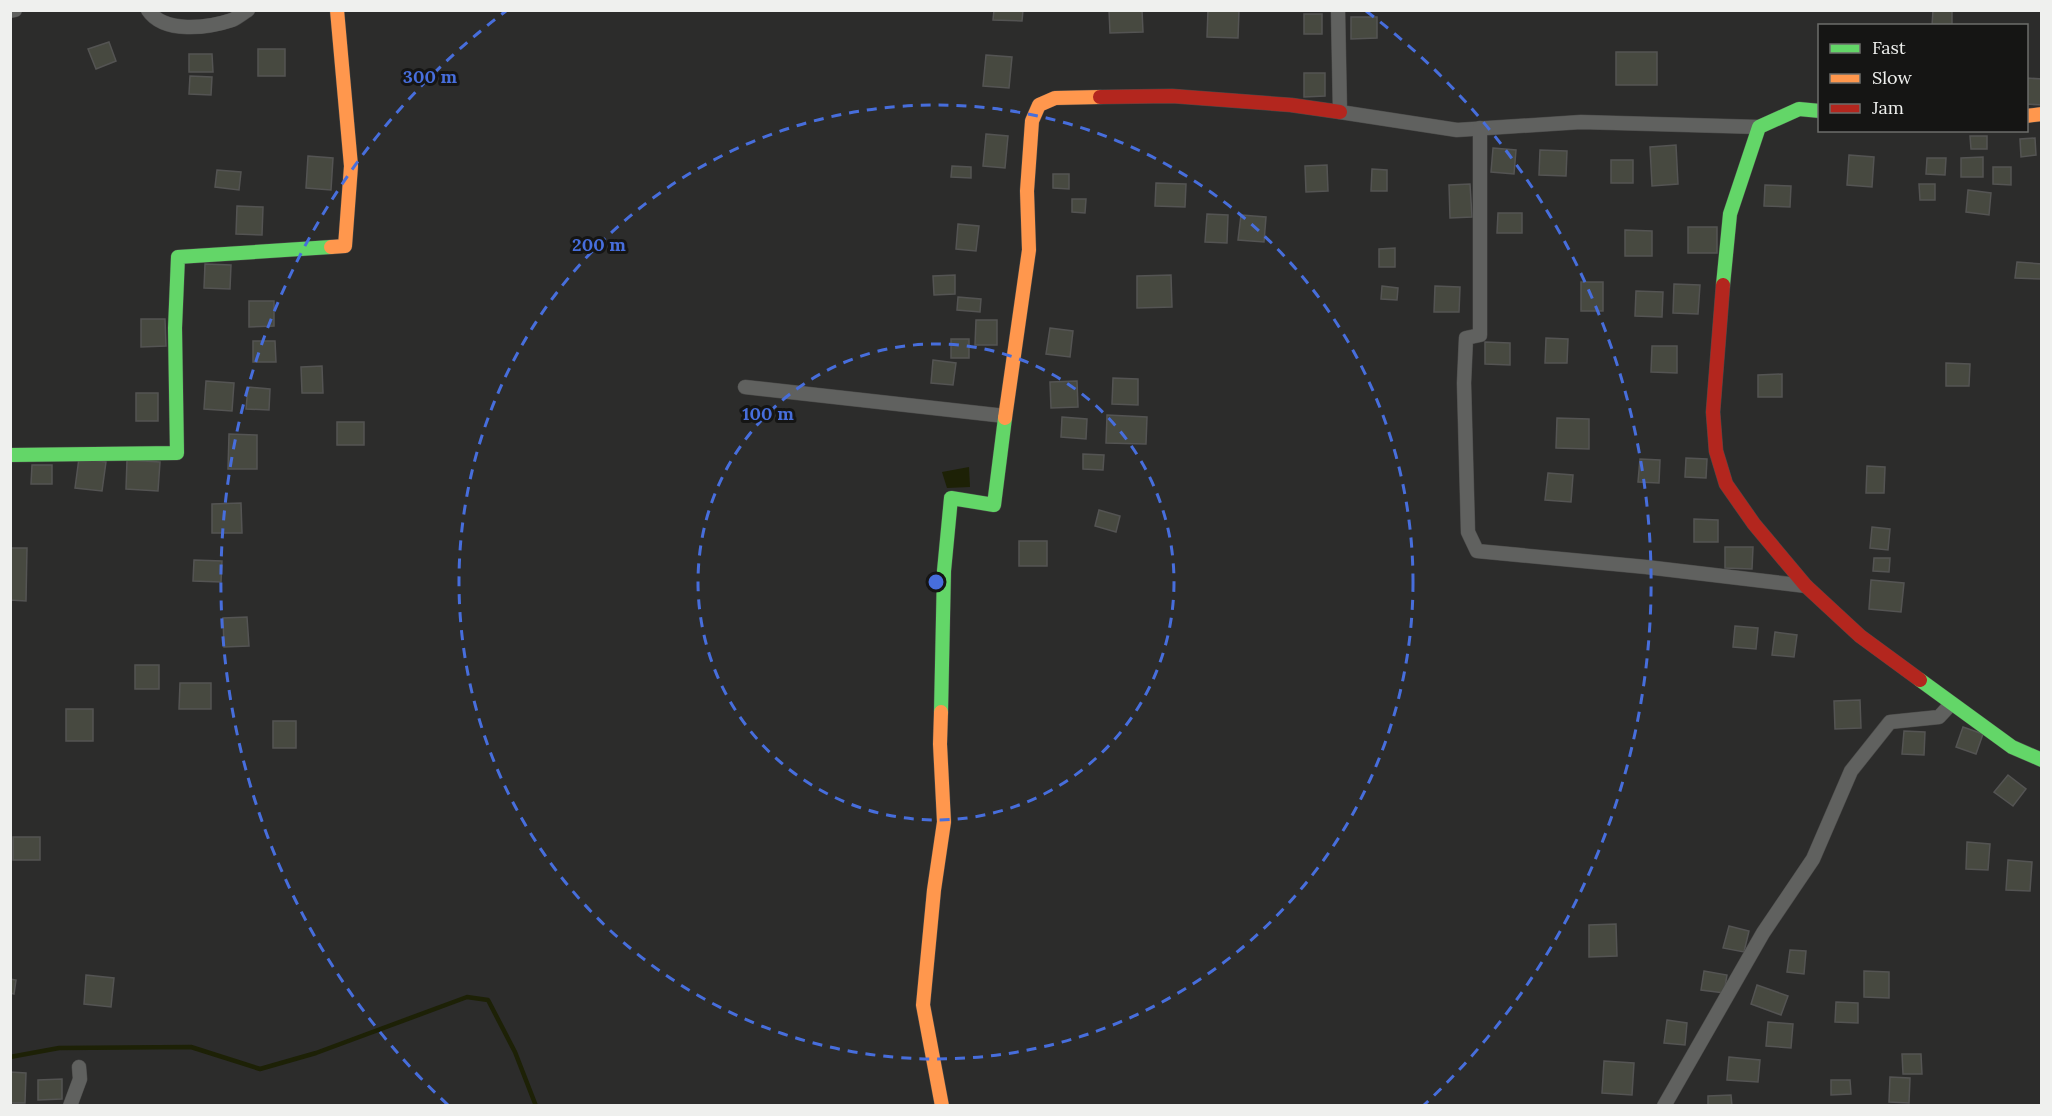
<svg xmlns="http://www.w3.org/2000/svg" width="2052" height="1116" viewBox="0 0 2052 1116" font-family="Lora,serif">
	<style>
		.water { fill: #1d2106 }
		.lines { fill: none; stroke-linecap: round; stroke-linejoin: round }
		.stream { stroke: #1d2106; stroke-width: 4.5 }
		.building { fill: #474940; stroke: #545453; stroke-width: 1.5 }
		.street-casing { stroke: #494948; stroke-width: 15 }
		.fast-casing { stroke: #494948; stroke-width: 15 }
		.slow-casing { stroke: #494948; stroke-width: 15 }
		.jam-casing { stroke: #494948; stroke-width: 15 }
		.street { stroke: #60615f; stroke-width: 14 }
		.fast { stroke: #63d668; stroke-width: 14 }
		.slow { stroke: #ff974d; stroke-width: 14 }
		.jam { stroke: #b3261e; stroke-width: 14 }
		.ring { fill: none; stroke: #476edc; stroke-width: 3; stroke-dasharray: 10 8 }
		.centre { fill: #476edc; stroke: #151514; stroke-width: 3 }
		.ring-label { font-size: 18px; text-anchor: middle; font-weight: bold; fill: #476edc; stroke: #151514; stroke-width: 6; stroke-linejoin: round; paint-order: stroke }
	</style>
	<rect width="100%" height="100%" fill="#2c2c2b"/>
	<path class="water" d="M969 467 970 487 947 488 942 472Z"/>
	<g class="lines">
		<path class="stream" d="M10 1057 59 1048 191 1047 260 1069 316 1053 467 997 488 1000 515 1052 536 1106"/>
	</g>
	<g class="building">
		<path d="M994 10H1023L1022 21 993 20Z"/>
		<path d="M1109 10H1142L1143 32 1110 33Z"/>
		<path d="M1208 10 1239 11 1238 38 1207 37Z"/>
		<path d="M1933 10H1952V26H1932Z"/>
		<rect x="1304" y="14" width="18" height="20"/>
		<path d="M1351 17H1377V38L1351 39Z"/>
		<path d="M109 42 116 61 96 69 88 49Z"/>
		<rect x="258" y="49" width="27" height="27"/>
		<rect x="1616" y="52" width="41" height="33"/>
		<path d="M189 54H212L213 72H189Z"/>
		<path d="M986 55 1012 57 1009 88 983 86Z"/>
		<path d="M1304 73H1325V96L1304 97Z"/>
		<path d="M190 76 212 77 211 95 189 94Z"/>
		<path d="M2026 78 2042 79V105L2026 104Z"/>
		<path d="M986 134 1008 136 1005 168 983 166Z"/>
		<path d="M1970 136H1987V149H1971Z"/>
		<path d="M2035 138 2036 155 2021 157 2020 139Z"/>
		<path d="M1676 145 1678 184 1652 186 1650 147Z"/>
		<path d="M1493 148 1516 150 1514 174 1491 172Z"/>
		<path d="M1540 150 1567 151 1566 176 1539 175Z"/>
		<path d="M1849 155 1874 157 1872 187 1847 185Z"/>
		<path d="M308 156 333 158 331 190 306 188Z"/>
		<path d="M1983 157V177H1961V158Z"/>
		<path d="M1927 158H1946L1945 175 1926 174Z"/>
		<rect x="1611" y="160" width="22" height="23"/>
		<path d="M1327 165 1328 191 1306 192 1305 166Z"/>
		<path d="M952 166 971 167V178L951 177Z"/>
		<path d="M1993 167H2011V185L1993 184Z"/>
		<path d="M1372 169 1387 170V191H1371Z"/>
		<path d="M217 170 241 172 239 190 215 187Z"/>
		<path d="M1053 174H1069V189L1053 188Z"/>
		<path d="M1156 183 1186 184 1185 207 1155 206Z"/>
		<path d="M1470 184 1472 217 1450 218 1449 185Z"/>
		<path d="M1919 184H1935V200H1920Z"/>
		<path d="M1765 185 1791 186 1790 207 1764 206Z"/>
		<path d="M1968 190 1991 193 1989 215 1966 212Z"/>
		<path d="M1072 199H1086L1085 213 1072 212Z"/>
		<path d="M237 206 263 207 262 235 236 234Z"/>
		<path d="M1498 213H1522V233H1497Z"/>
		<path d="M1207 214 1228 215 1227 243 1205 242Z"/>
		<path d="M1241 215 1266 217 1264 242 1238 240Z"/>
		<path d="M958 224 979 226 976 251 956 249Z"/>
		<rect x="1688" y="227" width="29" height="26"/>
		<path d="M1625 230 1652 231V256H1625Z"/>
		<path d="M1395 248V267H1379V249Z"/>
		<path d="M2017 262 2042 264V279L2015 278Z"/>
		<path d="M205 264 231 265 230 289 204 288Z"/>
		<path d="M955 275V294L934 295 933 276Z"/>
		<path d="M1171 275 1172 307 1137 308V276Z"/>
		<rect x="1581" y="282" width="22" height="29"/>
		<path d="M1674 284 1700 285 1698 314 1673 313Z"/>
		<path d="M1382 286 1398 288 1397 300 1381 299Z"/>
		<path d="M1435 286 1460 287 1459 312H1434Z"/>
		<path d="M1636 291 1663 292 1662 317 1635 316Z"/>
		<path d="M958 297 981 299 980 312 957 310Z"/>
		<path d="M249 301H274V326L249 327Z"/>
		<path d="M141 319H165L166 346 141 347Z"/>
		<path d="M976 320H997V345H975Z"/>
		<path d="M1050 328 1073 331 1070 357 1046 354Z"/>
		<path d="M1546 338 1568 339 1567 363H1545Z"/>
		<rect x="951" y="339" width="18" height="19"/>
		<path d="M253 341H275L276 362H253Z"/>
		<path d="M1485 342 1510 343V365L1485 364Z"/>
		<path d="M1652 346H1677V373L1651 372Z"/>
		<path d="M933 360 956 363 953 385 931 383Z"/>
		<path d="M1946 363 1970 364 1969 386H1946Z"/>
		<path d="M322 366 323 393H302L301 367Z"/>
		<path d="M1782 374V397H1758V375Z"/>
		<path d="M1113 378 1138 379V405L1112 404Z"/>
		<path d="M206 381 234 383 232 411 204 409Z"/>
		<path d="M1077 381 1078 407 1051 408 1050 382Z"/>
		<path d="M248 387 270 389 269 410 246 409Z"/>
		<rect x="136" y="393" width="22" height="28"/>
		<path d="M1107 415 1147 417 1146 444 1106 443Z"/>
		<path d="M1062 417 1087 419 1086 439 1061 437Z"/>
		<path d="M1557 418 1589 419V449L1556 448Z"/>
		<rect x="337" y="422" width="27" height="23"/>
		<path d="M229 434 257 435V469H228Z"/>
		<path d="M1083 454 1104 455 1103 470 1083 469Z"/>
		<path d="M79 458 106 462 102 491 75 488Z"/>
		<path d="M1686 458 1707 459 1706 478 1685 477Z"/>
		<path d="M1640 459 1660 460 1659 483 1638 482Z"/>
		<path d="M127 460 160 462 158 491 126 489Z"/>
		<path d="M32 465H52V484H31Z"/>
		<path d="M1867 466 1885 467 1884 493H1866Z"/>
		<path d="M1548 473 1573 475 1571 502 1545 500Z"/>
		<path d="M241 503 242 533H212V504Z"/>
		<path d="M1099 510 1120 516 1116 532 1095 526Z"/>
		<path d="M1694 519 1718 520V542H1694Z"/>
		<path d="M1872 527 1890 529 1888 550 1870 548Z"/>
		<rect x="1019" y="541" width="28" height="25"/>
		<path d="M1725 547H1753L1752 569 1725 568Z"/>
		<path d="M10 548H27L26 601 10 600Z"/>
		<path d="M1874 558H1890L1889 572 1873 571Z"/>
		<path d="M194 560 222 561 221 582 193 581Z"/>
		<path d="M1871 580 1904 583 1901 612 1869 609Z"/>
		<path d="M247 617 249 646 224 647 223 618Z"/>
		<path d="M1735 626 1758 628 1756 649 1733 647Z"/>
		<path d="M1775 632 1797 635 1794 657 1772 655Z"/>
		<rect x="135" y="665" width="24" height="24"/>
		<path d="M180 683H211V709H179Z"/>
		<path d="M1860 700 1861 728 1835 729 1834 701Z"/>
		<rect x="66" y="709" width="27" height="32"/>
		<rect x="273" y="721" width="23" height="27"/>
		<path d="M1963 727 1983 734 1976 754 1956 747Z"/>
		<path d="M1904 731 1925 732 1924 755 1902 754Z"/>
		<path d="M2008 775 2026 789 2013 806 1994 792Z"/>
		<rect x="13" y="837" width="27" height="23"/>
		<path d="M1967 842 1990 844 1988 870 1966 869Z"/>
		<path d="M2008 860 2032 862 2030 891 2006 890Z"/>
		<path d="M1616 924 1617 956 1589 957V925Z"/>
		<path d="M1729 926 1749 931 1744 952 1723 948Z"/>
		<path d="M1790 950 1806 951 1804 974 1787 972Z"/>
		<path d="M1704 971 1727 975 1724 993 1701 990Z"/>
		<path d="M1864 971 1889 972V998L1864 997Z"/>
		<path d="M86 975 114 978 111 1007 84 1004Z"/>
		<path d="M10 979 16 980 14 994 10 993Z"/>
		<path d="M1757 985 1788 996 1781 1015 1751 1004Z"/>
		<path d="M1836 1002 1858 1003V1023L1835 1022Z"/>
		<path d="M1667 1020 1687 1023 1685 1045 1664 1043Z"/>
		<path d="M1768 1022 1793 1024 1791 1048 1766 1046Z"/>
		<path d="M1902 1054H1921L1922 1074H1903Z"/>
		<path d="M1729 1057 1760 1060 1758 1082 1727 1080Z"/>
		<path d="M1604 1061 1634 1063 1632 1095 1602 1093Z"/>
		<path d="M10 1072 26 1073 25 1103H10Z"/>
		<path d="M1890 1077 1910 1078 1909 1103 1889 1102Z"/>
		<path d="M62 1079V1099L38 1100V1080Z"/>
		<path d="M1831 1080H1850L1851 1094 1831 1095Z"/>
		<path d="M1731 1095 1732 1106H1708V1096Z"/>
	</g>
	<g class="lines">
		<defs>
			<g id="street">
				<path d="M148 10C164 34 208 28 232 20 237 18 243 13 248 10"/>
				<path d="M1338 10 1340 112 1457 130 1581 122 1759 127"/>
				<path d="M10 11 15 10"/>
				<path d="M1480 128V335L1466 338 1464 383 1468 532 1477 551 1646 567 1806 586"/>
				<path d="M745 387 1005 416"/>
				<path d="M70 1106 80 1079 79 1067"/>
				<path d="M1664 1106 1763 933 1813 859 1851 771 1890 722 1939 717 1951 704"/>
			</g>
			<g id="fast">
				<path d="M1723 285 1730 214 1759 127 1799 109 1820 111"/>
				<path d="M10 455 177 453 175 328 178 257 331 247"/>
				<path d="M1920 680 2012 747 2042 760"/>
				<path d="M941 712 944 571 951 498 994 505 1005 418"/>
			</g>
			<g id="slow">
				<path d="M2026 116 2042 114"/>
				<path d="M331 247 345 246 351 166 337 10"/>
				<path d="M1005 418 1029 250 1027 191 1032 121 1039 105 1055 98 1100 97"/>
				<path d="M941 712 940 744 944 822 934 890 923 1005 942 1106"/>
			</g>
			<g id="jam">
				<path d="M1100 97 1172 96 1291 105 1340 112"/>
				<path d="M1723 285 1713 412 1716 451 1726 484 1754 524 1806 586 1860 636 1920 680"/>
			</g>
		</defs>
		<use href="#street" class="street-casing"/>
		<use href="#fast" class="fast-casing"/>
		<use href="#slow" class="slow-casing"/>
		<use href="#jam" class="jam-casing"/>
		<use href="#street" class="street"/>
		<use href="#fast" class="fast"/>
		<use href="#slow" class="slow"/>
		<use href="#jam" class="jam"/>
	</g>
	<g class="ring">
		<circle cx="936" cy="582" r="238"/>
		<circle cx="936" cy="582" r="477"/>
		<path d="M448 1105A715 715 0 0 1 506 11M1366 11A715 715 0 0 1 1424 1105"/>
	</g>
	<circle cx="936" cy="582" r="9" class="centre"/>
	<g class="ring-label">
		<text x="430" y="83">300 m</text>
		<text x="599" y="251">200 m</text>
		<text x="768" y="420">100 m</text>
	</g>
	<rect width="2052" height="1116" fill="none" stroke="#eff0ee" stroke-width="24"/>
	<rect x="1818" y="24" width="210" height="108" fill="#151514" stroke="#6c6d6b" stroke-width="1.5"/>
	<rect x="1830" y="44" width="30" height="9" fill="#63d668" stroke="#6c6d6b" stroke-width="1.5"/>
	<text x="1872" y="54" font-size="18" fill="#eff0ee">Fast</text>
	<rect x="1830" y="74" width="30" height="9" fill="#ff974d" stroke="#6c6d6b" stroke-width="1.5"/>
	<text x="1872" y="84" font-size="18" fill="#eff0ee">Slow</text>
	<rect x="1830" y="104" width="30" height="9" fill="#b3261e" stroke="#6c6d6b" stroke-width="1.5"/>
	<text x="1872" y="114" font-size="18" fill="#eff0ee">Jam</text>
</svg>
